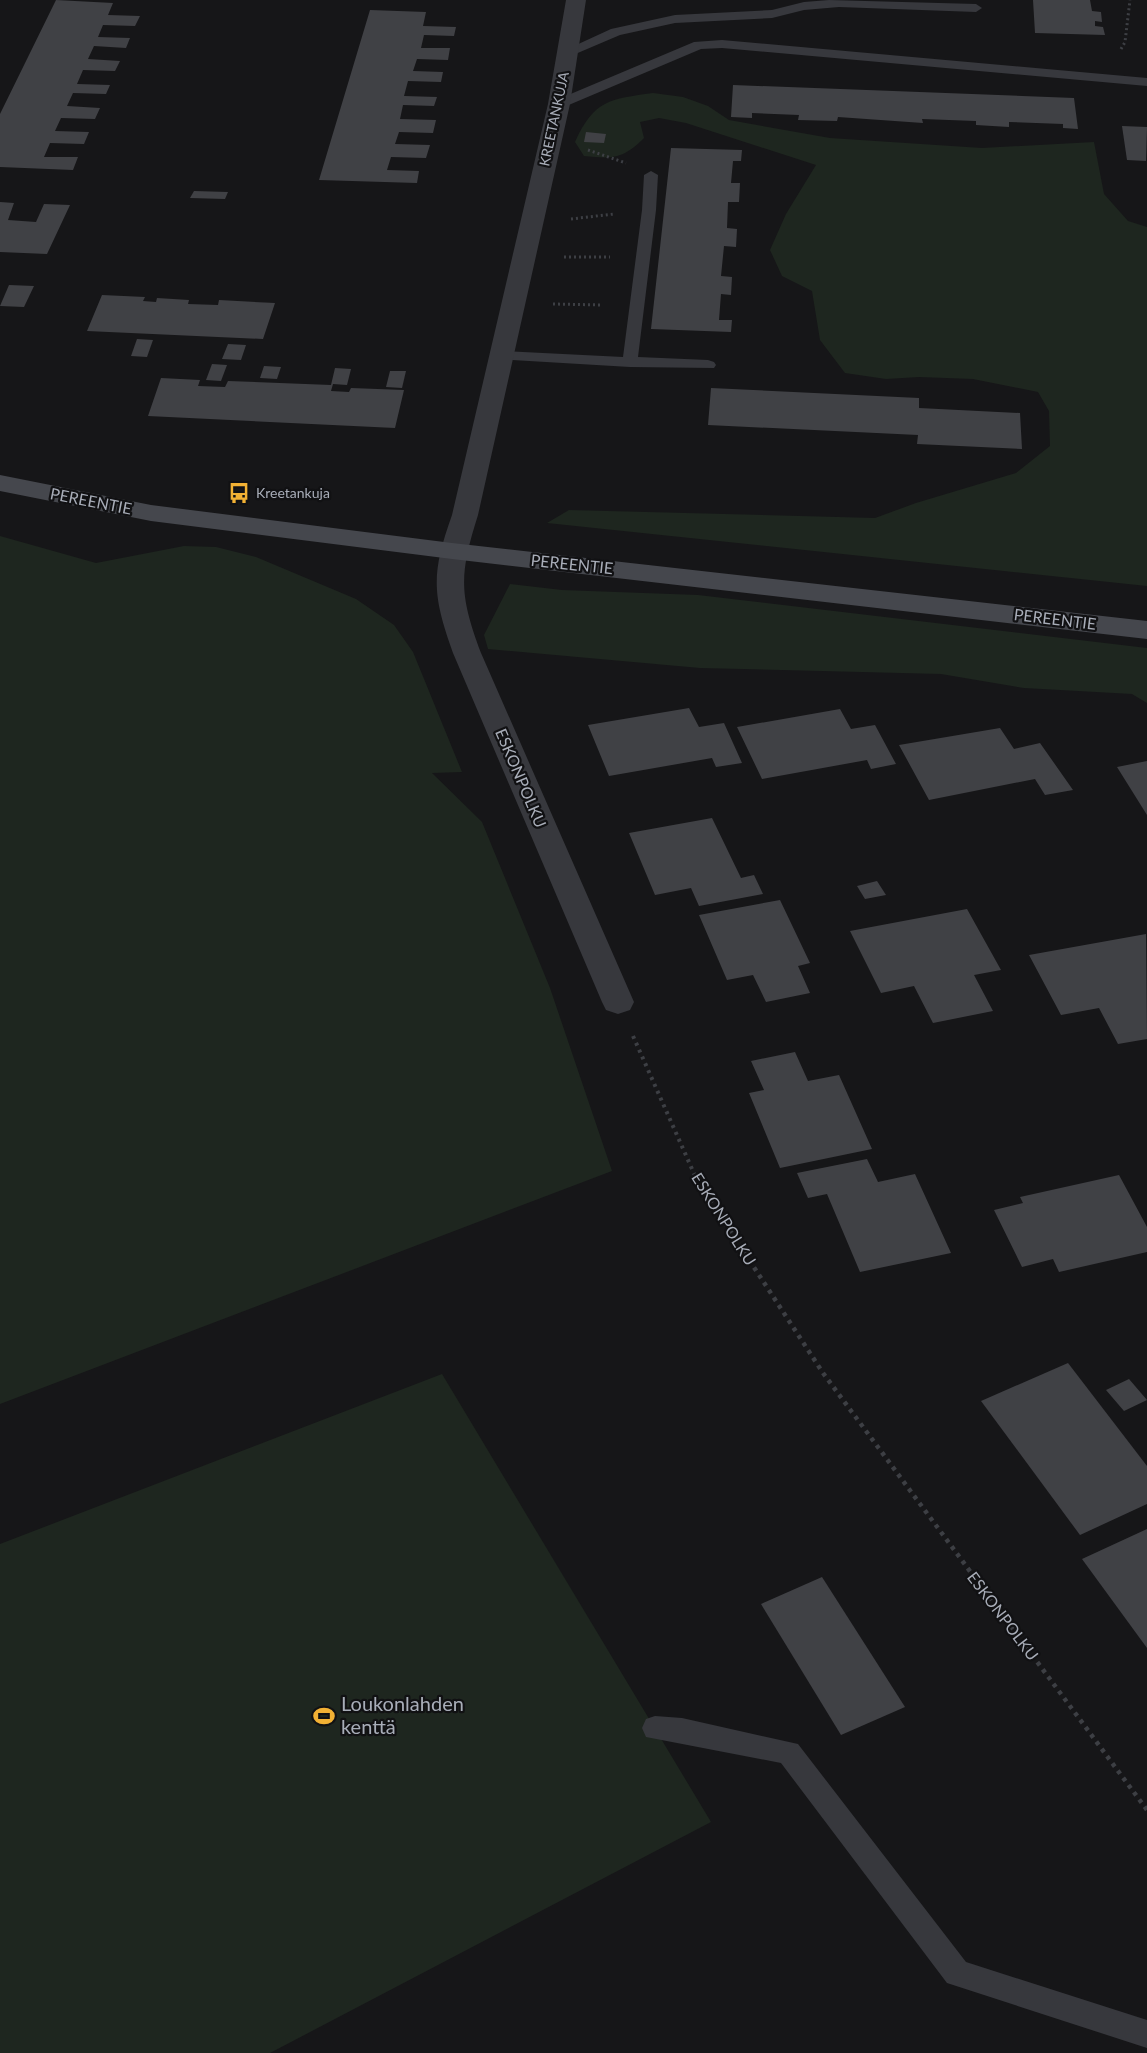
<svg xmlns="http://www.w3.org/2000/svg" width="1147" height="2053" viewBox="0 0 1147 2053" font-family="Lato,sans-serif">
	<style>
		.green { fill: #1e261f }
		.building { fill: #404145 }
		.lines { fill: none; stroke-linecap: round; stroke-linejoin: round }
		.path-far2 { stroke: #3d3f44; stroke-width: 3; stroke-dasharray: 2 3; stroke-linecap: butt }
		.path-far1 { stroke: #3d3f44; stroke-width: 4; stroke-dasharray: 3 4.5; stroke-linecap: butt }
		.path { stroke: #3d3f44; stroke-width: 4.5; stroke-dasharray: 4 5; stroke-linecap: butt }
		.lane { fill: #37383d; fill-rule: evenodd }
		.street { fill: #37383d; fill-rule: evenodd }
		.secondary { fill: #45474d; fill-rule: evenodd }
		.labels { text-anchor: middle; stroke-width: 4.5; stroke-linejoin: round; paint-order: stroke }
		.far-street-label { font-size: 14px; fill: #a8adb8; stroke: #111113 }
		.far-poi-label { font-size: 14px; fill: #a8adb8; stroke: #111113; text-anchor: start }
		.street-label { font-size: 16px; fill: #a8adb8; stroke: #111113 }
		.near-poi-label { font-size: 20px; fill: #a8adb8; stroke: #111113; text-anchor: start }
	</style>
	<rect width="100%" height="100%" fill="#161618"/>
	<g class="green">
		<path d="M653 93 683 97 708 106 729 120 830 138 982 148 1094 142 1104 194 1128 221 1147 227V586L547 523 569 510 875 518 916 503 1016 473 1050 446 1049 411 1038 392 973 379 919 377 886 379 845 373 820 340 812 291 782 276 770 250 786 214 816 165 686 123 659 118 640 122 644 138C623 159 613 159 584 156L575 142C594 100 610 99 653 93Z"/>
		<path d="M0 536 96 563 184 546 216 547 256 557 356 599 394 625 413 652 462 772 432 773 482 822 550 988 612 1171 0 1404Z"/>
		<path d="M510 584 562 590 698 595 1147 648V703L1132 694 1024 688 941 674 700 668 488 649 484 635Z"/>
		<path d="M442 1374 711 1822 270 2053H0V1544Z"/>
	</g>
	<g class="building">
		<path d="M56 0 113 3 108 15 140 16 135 26 103 25 98 37 130 38 126 48 94 46 88 59 120 61 115 71 83 70 77 84 110 85 106 94 73 93 67 106 100 108 95 119 61 118 55 131 89 132 84 144 50 143 44 157H78L73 170 0 167V114Z"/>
		<path d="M1033 0H1090L1092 11 1101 12 1102 22 1095 21V26L1103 27 1105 35 1035 33Z"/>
		<path d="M370 10 426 12 423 26 456 27 454 36 424 35 421 48H450L448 60 417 59 413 71 443 72 441 82 408 81 404 96 437 97 434 106 403 105 400 119 436 120 433 133 399 132 395 144 430 145 426 158 391 157 387 170 419 171 417 183 319 180Z"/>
		<path d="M733 85 1074 98 1078 129 1063 128V124L1009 122V127L976 125V121L922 119 923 123 838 117 837 121 798 120 799 115 752 113V118L731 117Z"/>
		<path d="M1122 126 1147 127 1146 161 1127 160Z"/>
		<path d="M586 132 606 134 604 143 584 142Z"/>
		<path d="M671 148 742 150 741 161H733L731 183H740L739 202H728L727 228 737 229 736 247 724 246 721 276 732 277 731 295 721 294 719 320H732L731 332 651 329Z"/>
		<path d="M194 191 228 192 225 199 190 198Z"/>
		<path d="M0 202 14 203 8 220 36 222 44 204 70 205 47 254 0 252Z"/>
		<path d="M9 285 34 286 24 307 0 306Z"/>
		<path d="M102 295 145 297 143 301 156 302 157 298 189 300 188 304 218 305 219 300 275 303 263 339 87 331Z"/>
		<path d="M137 339 153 340 147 357 131 356Z"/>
		<path d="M228 344 246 345 241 360 222 359Z"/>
		<path d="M212 364 227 365 221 381 206 380Z"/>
		<path d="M264 366 281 367 277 379 260 378Z"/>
		<path d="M335 368 351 369 347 385 333 384 331 391 349 392 351 388 404 390 395 428 148 416 161 378 200 380 198 386 225 387 228 381 331 385Z"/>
		<path d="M390 371H406L402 388 386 387Z"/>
		<path d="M711 388 919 398V408L1020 413 1022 449 917 444 918 435 708 425Z"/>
		<path d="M689 708 699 727 724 723 742 763 716 767 712 758 609 776 588 725Z"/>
		<path d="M840 709 851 729 875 725 896 764 871 769 867 760 762 779 737 727Z"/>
		<path d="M1000 728 1014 749 1040 743 1073 790 1045 795 1035 779 929 800 899 745Z"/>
		<path d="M1147 761V815L1117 767Z"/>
		<path d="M712 818 741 878 754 875 763 894 699 906 691 888 655 895 629 833Z"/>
		<path d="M877 881 886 895 865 899 857 886Z"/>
		<path d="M780 900 810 963 798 966 810 993 766 1002 753 975 727 980 699 915Z"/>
		<path d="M967 909 1001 970 974 975 993 1011 933 1023 914 986 881 993 850 931Z"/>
		<path d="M1146 934 1147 1039 1118 1044 1099 1008 1061 1015 1029 955Z"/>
		<path d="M795 1052 808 1081 839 1075 872 1149 780 1168 749 1093 764 1090 751 1061Z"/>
		<path d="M867 1159 878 1182 915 1174 951 1253 860 1272 827 1194 808 1198 797 1173Z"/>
		<path d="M1119 1175 1147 1227V1252L1059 1272 1053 1259 1022 1267 994 1210 1023 1203 1020 1197Z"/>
		<path d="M1068 1363 1147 1466V1504L1080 1535 981 1401Z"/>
		<path d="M1129 1379 1147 1400 1124 1411 1106 1390Z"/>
		<path d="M1147 1529V1648L1082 1559Z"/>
		<path d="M822 1577 905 1707 841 1735 761 1604Z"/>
	</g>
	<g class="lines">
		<g class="path-far2">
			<path d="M1121 49 1125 42 1130 0"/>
			<path d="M588 150 626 163"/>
			<path d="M571 219 614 214"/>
			<path d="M564 257H610"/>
			<path d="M553 304 603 305"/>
		</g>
		<path class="path-far1" d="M633 1036 696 1178"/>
		<path class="path" d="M695 1177 823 1373 1147 1810"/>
		<g class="lane">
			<path d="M829 0 976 4 982 8 976 12 839 7 804 10 772 18 675 23 620 35 573 55 568 56 561 52 611 29 675 15 772 10 804 2Z"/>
			<path d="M722 40 1147 78V86L722 48 701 49 564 107 559 108 552 104 554 101 694 42Z"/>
			<path d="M651 171 658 175 656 210 638 357 708 360 714 362 716 365 714 368 630 367 496 359 494 356 502 351 623 357 642 210 644 175Z"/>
			<path d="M655 1716 682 1718 798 1744 966 1962 1147 2020V2048L947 1983 781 1763 646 1737 642 1728 646 1719Z"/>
		</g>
		<path class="street" d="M566 0H586L570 104 478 515C459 575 459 594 481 653L634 1002 630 1010 618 1014 606 1010 602 1002 453 653C432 594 431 574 452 515L548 104Z"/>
		<path class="secondary" d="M0 475 151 505 452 543 1147 621V639L452 559 151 521 0 491Z"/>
	</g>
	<defs>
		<symbol id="bus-bare" viewBox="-9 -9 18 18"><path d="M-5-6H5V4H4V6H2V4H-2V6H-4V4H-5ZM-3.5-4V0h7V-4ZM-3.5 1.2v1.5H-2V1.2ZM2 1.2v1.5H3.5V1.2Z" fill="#f2b134" stroke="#111113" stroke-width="2.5" paint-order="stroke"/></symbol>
		<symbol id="stadium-bare" viewBox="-9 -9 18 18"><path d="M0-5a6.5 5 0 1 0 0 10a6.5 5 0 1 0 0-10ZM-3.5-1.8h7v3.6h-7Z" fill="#f2b134" stroke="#111113" stroke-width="2.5" paint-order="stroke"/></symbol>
	</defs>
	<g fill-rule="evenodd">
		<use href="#bus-bare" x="224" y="478" width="30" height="30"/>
		<use href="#stadium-bare" x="309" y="1701" width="30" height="30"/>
	</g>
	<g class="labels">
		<g class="far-street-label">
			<text transform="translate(554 119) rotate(-78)" y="5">KREETANKUJA</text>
		</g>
		<g class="far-poi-label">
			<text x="256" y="498">Kreetankuja</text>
		</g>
		<g class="street-label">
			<text transform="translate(91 501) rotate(11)" y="6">PEREENTIE</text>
			<text transform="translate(572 564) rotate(6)" y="6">PEREENTIE</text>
			<text transform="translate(1055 619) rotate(7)" y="6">PEREENTIE</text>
			<text transform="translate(521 778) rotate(67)" y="6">ESKONPOLKU</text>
			<text transform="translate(724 1219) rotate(58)" y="6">ESKONPOLKU</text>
			<text transform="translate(1003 1616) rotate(53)" y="6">ESKONPOLKU</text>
		</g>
		<g class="near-poi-label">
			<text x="341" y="1711">Loukonlahden<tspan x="341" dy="23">kenttä</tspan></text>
		</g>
	</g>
</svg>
